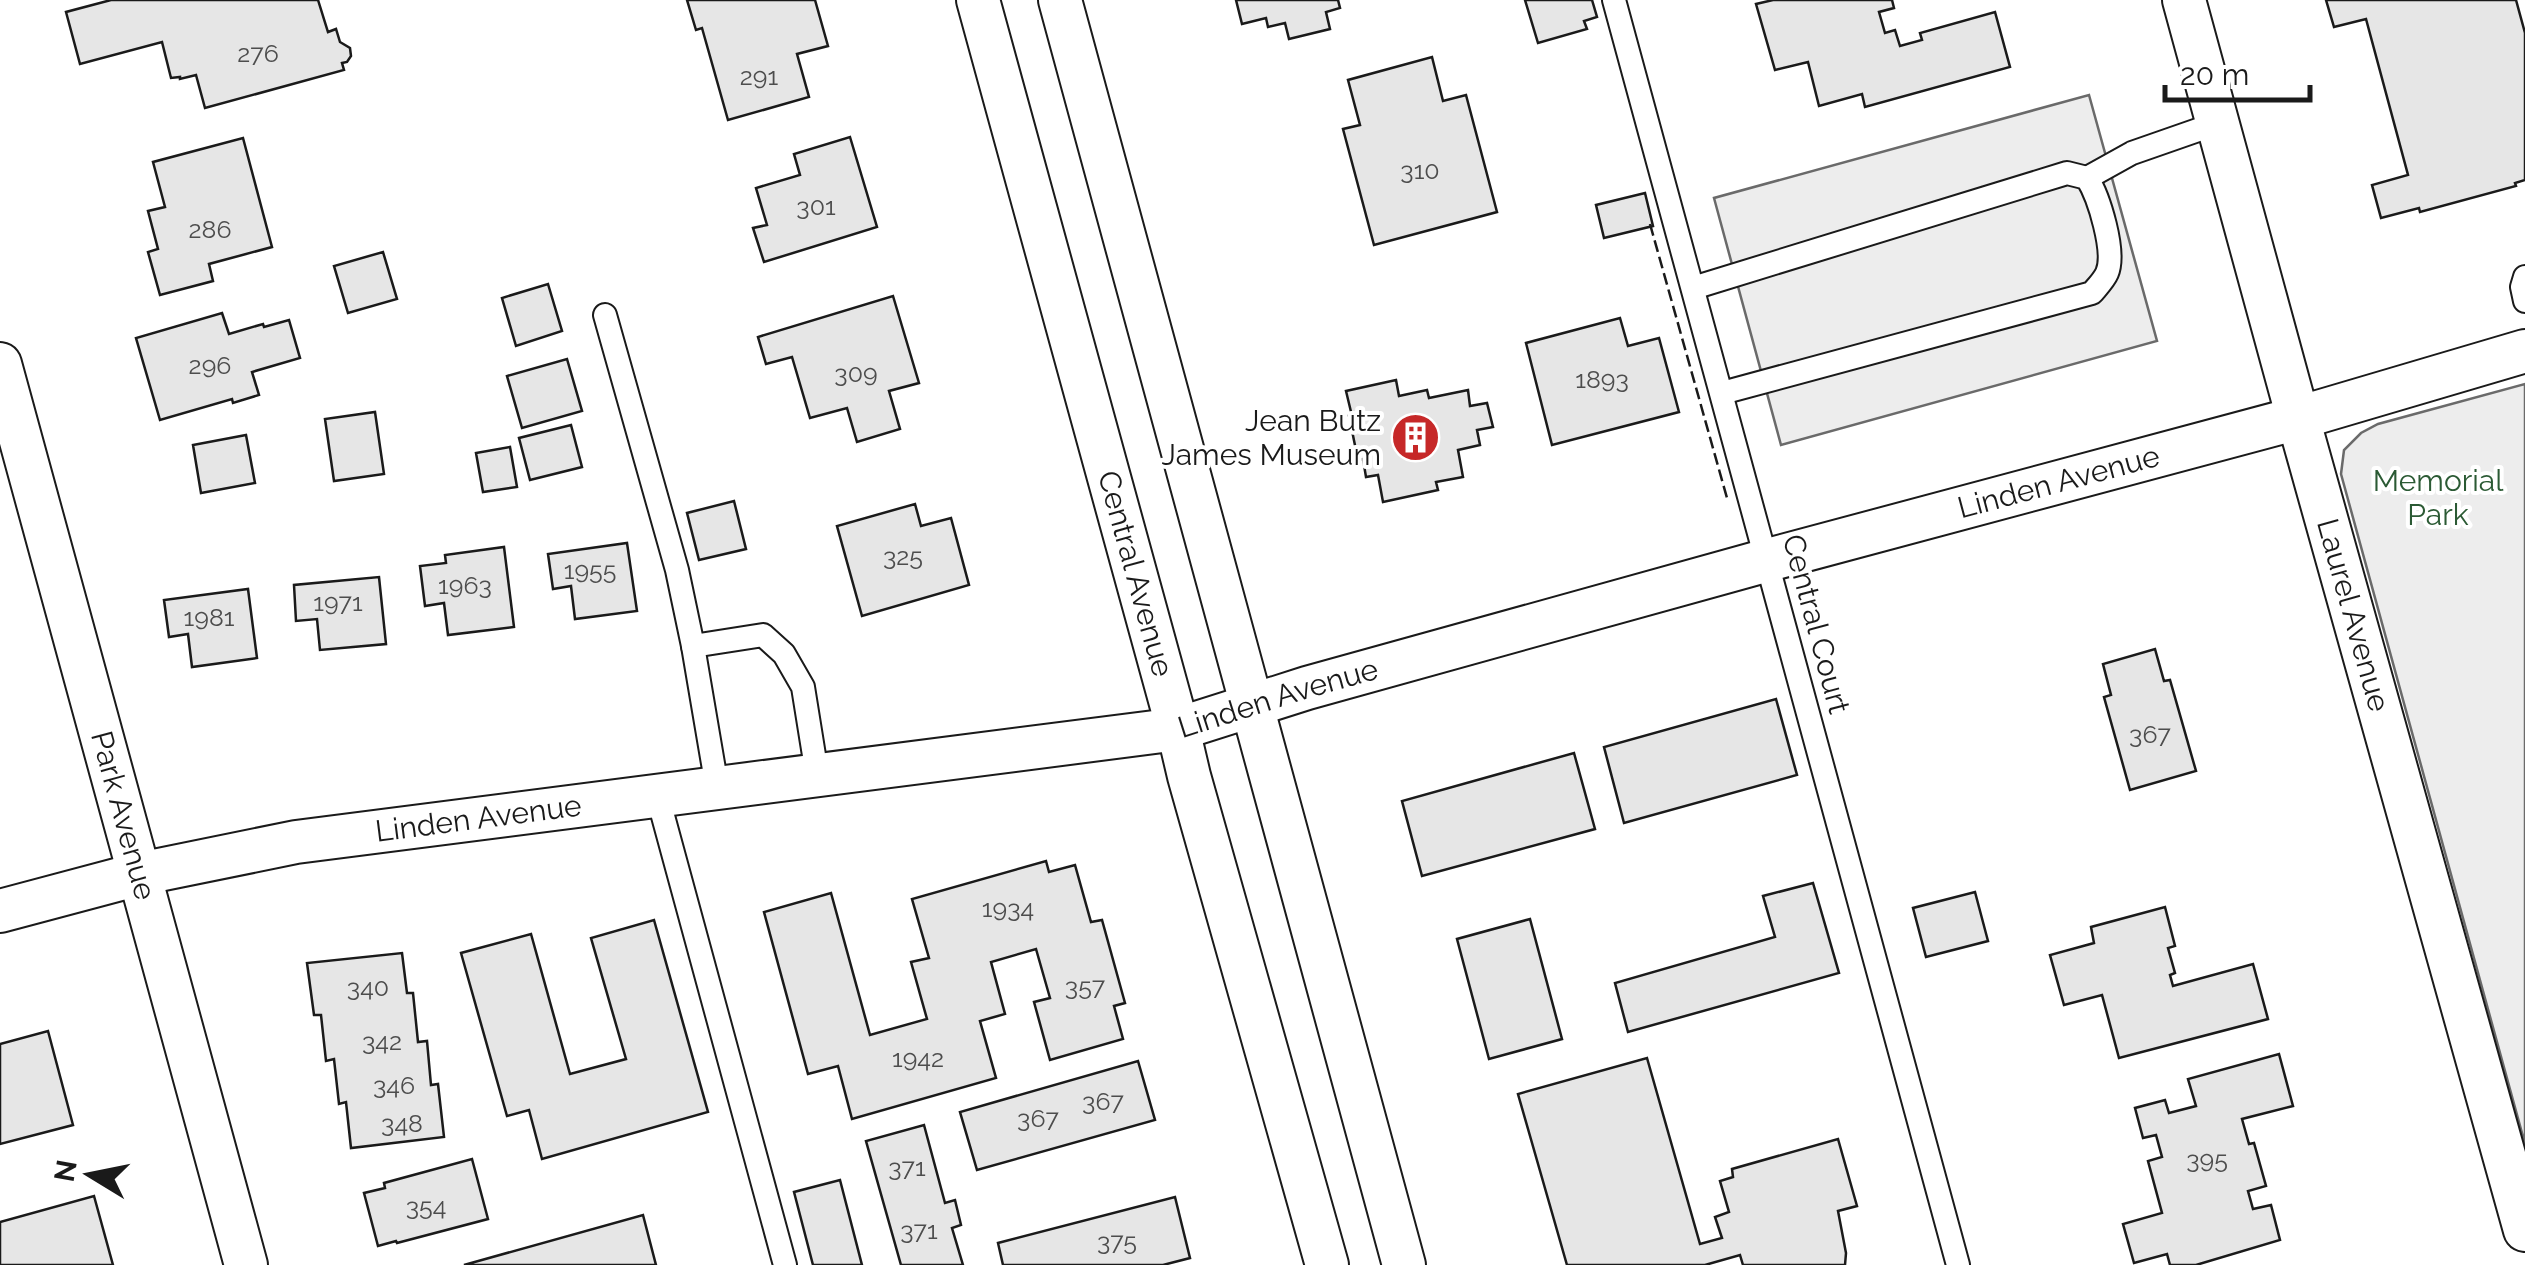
<svg xmlns="http://www.w3.org/2000/svg" width="2525" height="1265" viewBox="0 0 2525 1265" font-family="Raleway,sans-serif">
	<style>
		.built { fill: #ededed; stroke: #6a6a6a; stroke-width: 2.5 }
		.building { fill: #e6e6e6; stroke: #1a1a1a; stroke-width: 2.5 }
		.lines { fill: none; stroke-linecap: round; stroke-linejoin: round }
		.lane-casing { stroke: #1a1a1a; stroke-width: 26 }
		.street-casing { stroke: #1a1a1a; stroke-width: 46 }
		.lane { stroke: #fff; stroke-width: 22 }
		.street { stroke: #fff; stroke-width: 42 }
		.fence { stroke: #1a1a1a; stroke-width: 2.5; stroke-dasharray: 12 5; stroke-linecap: butt }
		.labels { text-anchor: middle; stroke-width: 8; stroke-linejoin: round; paint-order: stroke }
		.number-label { font-size: 25px; fill: #4d4d4d }
		.poi-label { font-size: 30px; fill: #1a1a1a; stroke: #fff; text-anchor: end }
		.park-label { font-size: 30px; fill: #2b5a34; stroke: #fff }
		.street-label { font-size: 30px; fill: #1a1a1a; stroke: #fff }
	</style>
	<rect width="100%" height="100%" fill="#fff"/>
	<g class="built">
		<path d="M2089 95 2157 341 1781 445 1714 198Z"/>
		<path d="M2525 384V1144L2341 474 2344 450 2361 433 2378 424Z"/>
	</g>
	<g class="building">
		<path d="M111 0H318L328 32 336 29 340 42 350 48 351 56 347 62 342 63 344 70 205 108 196 75 180 79V77L171 78 162 42 80 64 66 12Z"/>
		<path d="M687 0H815L828 46 797 54 809 97 728 120 702 28 696 30Z"/>
		<path d="M1236 0H1338L1340 8 1326 12 1330 29 1289 39 1285 23 1268 27 1266 18 1242 24Z"/>
		<path d="M1525 0H1592L1597 17 1584 21 1587 29 1538 43Z"/>
		<path d="M1773 0H1892L1894 8 1879 12 1885 33 1895 30 1900 46 1922 40 1920 33 1995 12 2010 67 1865 107 1862 94 1819 106 1808 62 1775 70 1756 4Z"/>
		<path d="M2326 0H2516L2525 33V180L2515 183 2516 186 2420 212 2419 208 2381 218 2372 185 2408 175 2366 19 2334 27Z"/>
		<path d="M1432 57 1443 101 1466 95 1497 212 1374 245 1343 129 1360 125 1348 80Z"/>
		<path d="M850 137 877 227 764 262 753 228 767 225 756 188 800 175 794 154Z"/>
		<path d="M243 138 272 247 209 264 213 281 160 295 148 252 158 249 148 211 165 207 153 162Z"/>
		<path d="M1645 193 1653 226 1604 238 1596 205Z"/>
		<path d="M383 252 397 299 348 313 334 266Z"/>
		<path d="M548 284 562 331 516 346 502 298Z"/>
		<path d="M893 296 919 383 889 391 900 429 857 442 847 408 810 418 792 357 766 364 758 337Z"/>
		<path d="M222 313 229 334 263 324 264 327 289 320 300 358 252 372 259 395 233 403 232 399 160 420 136 338Z"/>
		<path d="M1620 318 1628 346 1659 338 1679 412 1552 445 1526 343Z"/>
		<path d="M567 359 582 411 522 428 507 376Z"/>
		<path d="M1396 380 1399 396 1427 390 1429 398 1468 390 1470 406 1487 403 1493 427 1477 430 1480 445 1458 450 1463 477 1436 482 1438 490 1383 502 1378 475 1366 477 1363 459 1358 460 1349 416H1352L1346 391Z"/>
		<path d="M375 412 384 474 334 481 325 419Z"/>
		<path d="M571 425 582 467 530 480 519 438Z"/>
		<path d="M246 435 255 483 201 493 193 445Z"/>
		<path d="M510 447 517 487 483 492 476 453Z"/>
		<path d="M734 501 746 549 699 560 687 513Z"/>
		<path d="M915 504 921 526 951 518 969 585 862 616 837 526Z"/>
		<path d="M627 543 637 611 575 619 571 586 553 589 548 554Z"/>
		<path d="M504 547 514 627 448 635 444 603 425 606 420 566 446 563 445 555Z"/>
		<path d="M379 577 386 644 320 650 317 619 296 621 294 585Z"/>
		<path d="M248 589 257 658 192 667 188 634 169 637 164 600Z"/>
		<path d="M2155 649 2164 681 2170 680 2196 771 2130 790 2104 697 2111 695 2103 664Z"/>
		<path d="M1776 699 1797 775 1624 823 1604 747Z"/>
		<path d="M1574 753 1595 829 1422 876 1402 801Z"/>
		<path d="M1046 861 1049 872 1075 865 1091 922 1102 920 1125 1003 1114 1006 1123 1039 1050 1060 1034 1002 1050 998 1036 949 991 962 1005 1014 980 1021 996 1078 852 1119 838 1066 808 1074 764 912 831 893 870 1035 927 1019 911 962 929 958 912 899Z"/>
		<path d="M1813 883 1839 973 1628 1032 1615 983 1775 937 1763 896Z"/>
		<path d="M1975 892 1988 941 1926 957 1913 908Z"/>
		<path d="M2165 907 2175 946 2168 948 2175 973 2170 975 2173 986 2253 964 2268 1019 2119 1058 2102 995 2064 1005 2050 955 2094 943 2091 927Z"/>
		<path d="M1530 919 1562 1039 1489 1059 1457 939Z"/>
		<path d="M654 920 708 1112 542 1159 529 1110 507 1116 461 953 531 934 570 1074 626 1059 591 938Z"/>
		<path d="M402 953 407 993H413L418 1042 427 1041 431 1085 438 1084 444 1137 351 1148 346 1102 339 1104 334 1059 326 1061 321 1015H314L307 963Z"/>
		<path d="M48 1031 73 1125 0 1144V1044Z"/>
		<path d="M2279 1054 2293 1106 2242 1119 2249 1144 2254 1143 2266 1186 2248 1191 2253 1209 2271 1205 2280 1240 2196 1265H2170L2167 1254 2134 1263 2123 1224 2162 1213 2148 1161 2162 1157 2156 1135 2143 1138 2135 1108 2165 1100 2169 1113 2196 1106 2188 1079Z"/>
		<path d="M1647 1058 1700 1244 1722 1238 1715 1217 1729 1212 1720 1181 1733 1177 1732 1169 1838 1139 1857 1206 1838 1211 1846 1253 1845 1265H1743L1740 1255 1705 1265H1567L1518 1094Z"/>
		<path d="M1138 1061 1155 1120 977 1170 960 1112Z"/>
		<path d="M924 1125 945 1203 955 1200 961 1225 952 1228 963 1265H901L866 1141Z"/>
		<path d="M472 1159 488 1219 397 1243 396 1241 378 1246 364 1193 385 1188 384 1183Z"/>
		<path d="M840 1180 862 1265H813L794 1192Z"/>
		<path d="M94 1196 113 1265H0V1222Z"/>
		<path d="M1175 1197 1190 1258 1163 1265H1003L998 1243Z"/>
		<path d="M643 1215 656 1265H464Z"/>
	</g>
	<g class="lines">
		<defs>
			<g id="lane">
				<path d="M1614 0 1958 1265"/>
				<path d="M2087 178 2132 153 2218 123"/>
				<path d="M2525 277 2522 287 2525 301"/>
				<path d="M1693 288 2067 173 2087 178C2099 197 2116 252 2107 273 2104 280 2097 287 2092 293L1722 393"/>
				<path d="M605 315 677 570 693 646 717 787"/>
				<path d="M693 646 763 635 784 654 803 687 817 774"/>
				<path d="M657 794 785 1265"/>
			</g>
			<g id="street">
				<path id="s1" d="M978 0 1178 729 1189 776 1327 1265"/>
				<path d="M1060 0 1404 1265"/>
				<path id="s2" d="M2184 0 2298 418 2525 1230"/>
				<path id="s3" d="M0 364 246 1265"/>
				<path id="s4" d="M0 911 139 874 296 842 1178 729 1307 688 1768 560 2298 418 2525 351"/>
			</g>
		</defs>
		<use href="#lane" class="lane-casing"/>
		<use href="#street" class="street-casing"/>
		<use href="#lane" class="lane"/>
		<use href="#street" class="street"/>
		<path class="fence" d="M1650 224 1727 498"/>
	</g>
	<defs>
		<symbol id="building-disc" viewBox="-11 -11 22 22"><circle r="9.5" fill="#c62828" stroke="#fff"/><path d="M-4-6H4V6H1V3H-1V6H-4ZM-2.5-4.3h1.7v1.8h-1.7ZM.8-4.3h1.7v1.8H.8ZM-2.5-1h1.7V.8h-1.7ZM.8-1h1.7V.8H.8Z" fill="#fff"/></symbol>
	</defs>
	<g fill-rule="evenodd">
		<use href="#building-disc" x="1388" y="410" width="55" height="55"/>
	</g>
	<g class="labels">
		<g class="number-label">
			<text x="258" y="62">276</text>
			<text x="759" y="85">291</text>
			<text x="1420" y="179">310</text>
			<text x="816" y="215">301</text>
			<text x="210" y="238">286</text>
			<text x="210" y="374">296</text>
			<text x="856" y="382">309</text>
			<text x="1602" y="388">1893</text>
			<text x="903" y="565">325</text>
			<text x="590" y="579">1955</text>
			<text x="465" y="594">1963</text>
			<text x="338" y="611">1971</text>
			<text x="209" y="626">1981</text>
			<text x="2150" y="743">367</text>
			<text x="1008" y="917">1934</text>
			<text x="1085" y="995">357</text>
			<text x="368" y="996">340</text>
			<text x="382" y="1050">342</text>
			<text x="918" y="1067">1942</text>
			<text x="394" y="1094">346</text>
			<text x="1103" y="1110">367</text>
			<text x="1038" y="1127">367</text>
			<text x="402" y="1132">348</text>
			<text x="2207" y="1168">395</text>
			<text x="907" y="1176">371</text>
			<text x="426" y="1215">354</text>
			<text x="919" y="1239">371</text>
			<text x="1117" y="1250">375</text>
		</g>
		<g class="poi-label">
			<text x="1381" y="431">Jean Butz<tspan x="1381" dy="34">James Museum</tspan></text>
		</g>
		<g class="park-label">
			<text x="2438" y="491">Memorial<tspan x="2438" dy="34">Park</tspan></text>
		</g>
		<g class="street-label">
			<text dy="10" stroke="none"><textPath href="#s4" startOffset="2108">Linden Avenue</textPath></text>
			<text dy="10" stroke="none"><textPath href="#s1" startOffset="595">Central Avenue</textPath></text>
			<text dy="10" stroke="none"><textPath href="#s2" startOffset="638">Laurel Avenue</textPath></text>
			<text transform="translate(1816 624) rotate(75)" y="10">Central Court</text>
			<text dy="10" stroke="none"><textPath href="#s4" startOffset="1298">Linden Avenue</textPath></text>
			<text dy="10" stroke="none"><textPath href="#s3" startOffset="468">Park Avenue</textPath></text>
			<text dy="10" stroke="none"><textPath href="#s4" startOffset="488">Linden Avenue</textPath></text>
		</g>
	</g>
	<g transform="translate(90 1175) rotate(280)" stroke="#ffffff" stroke-width="8" paint-order="stroke">
	<path d="M0-8L18 38L0 25L-18 38Z" fill="#1a1a1a"/>
	<text y="-15" font-size="28" font-weight="bold" text-anchor="middle" fill="#1a1a1a">N</text>
	</g>
	<path d="M2165 85v15h145v-15" fill="none" stroke="#1a1a1a" stroke-width="5"/>
	<text x="2180" y="85" font-size="30" fill="#1a1a1a" stroke="#ffffff" stroke-width="8" paint-order="stroke">20 m</text>
</svg>
